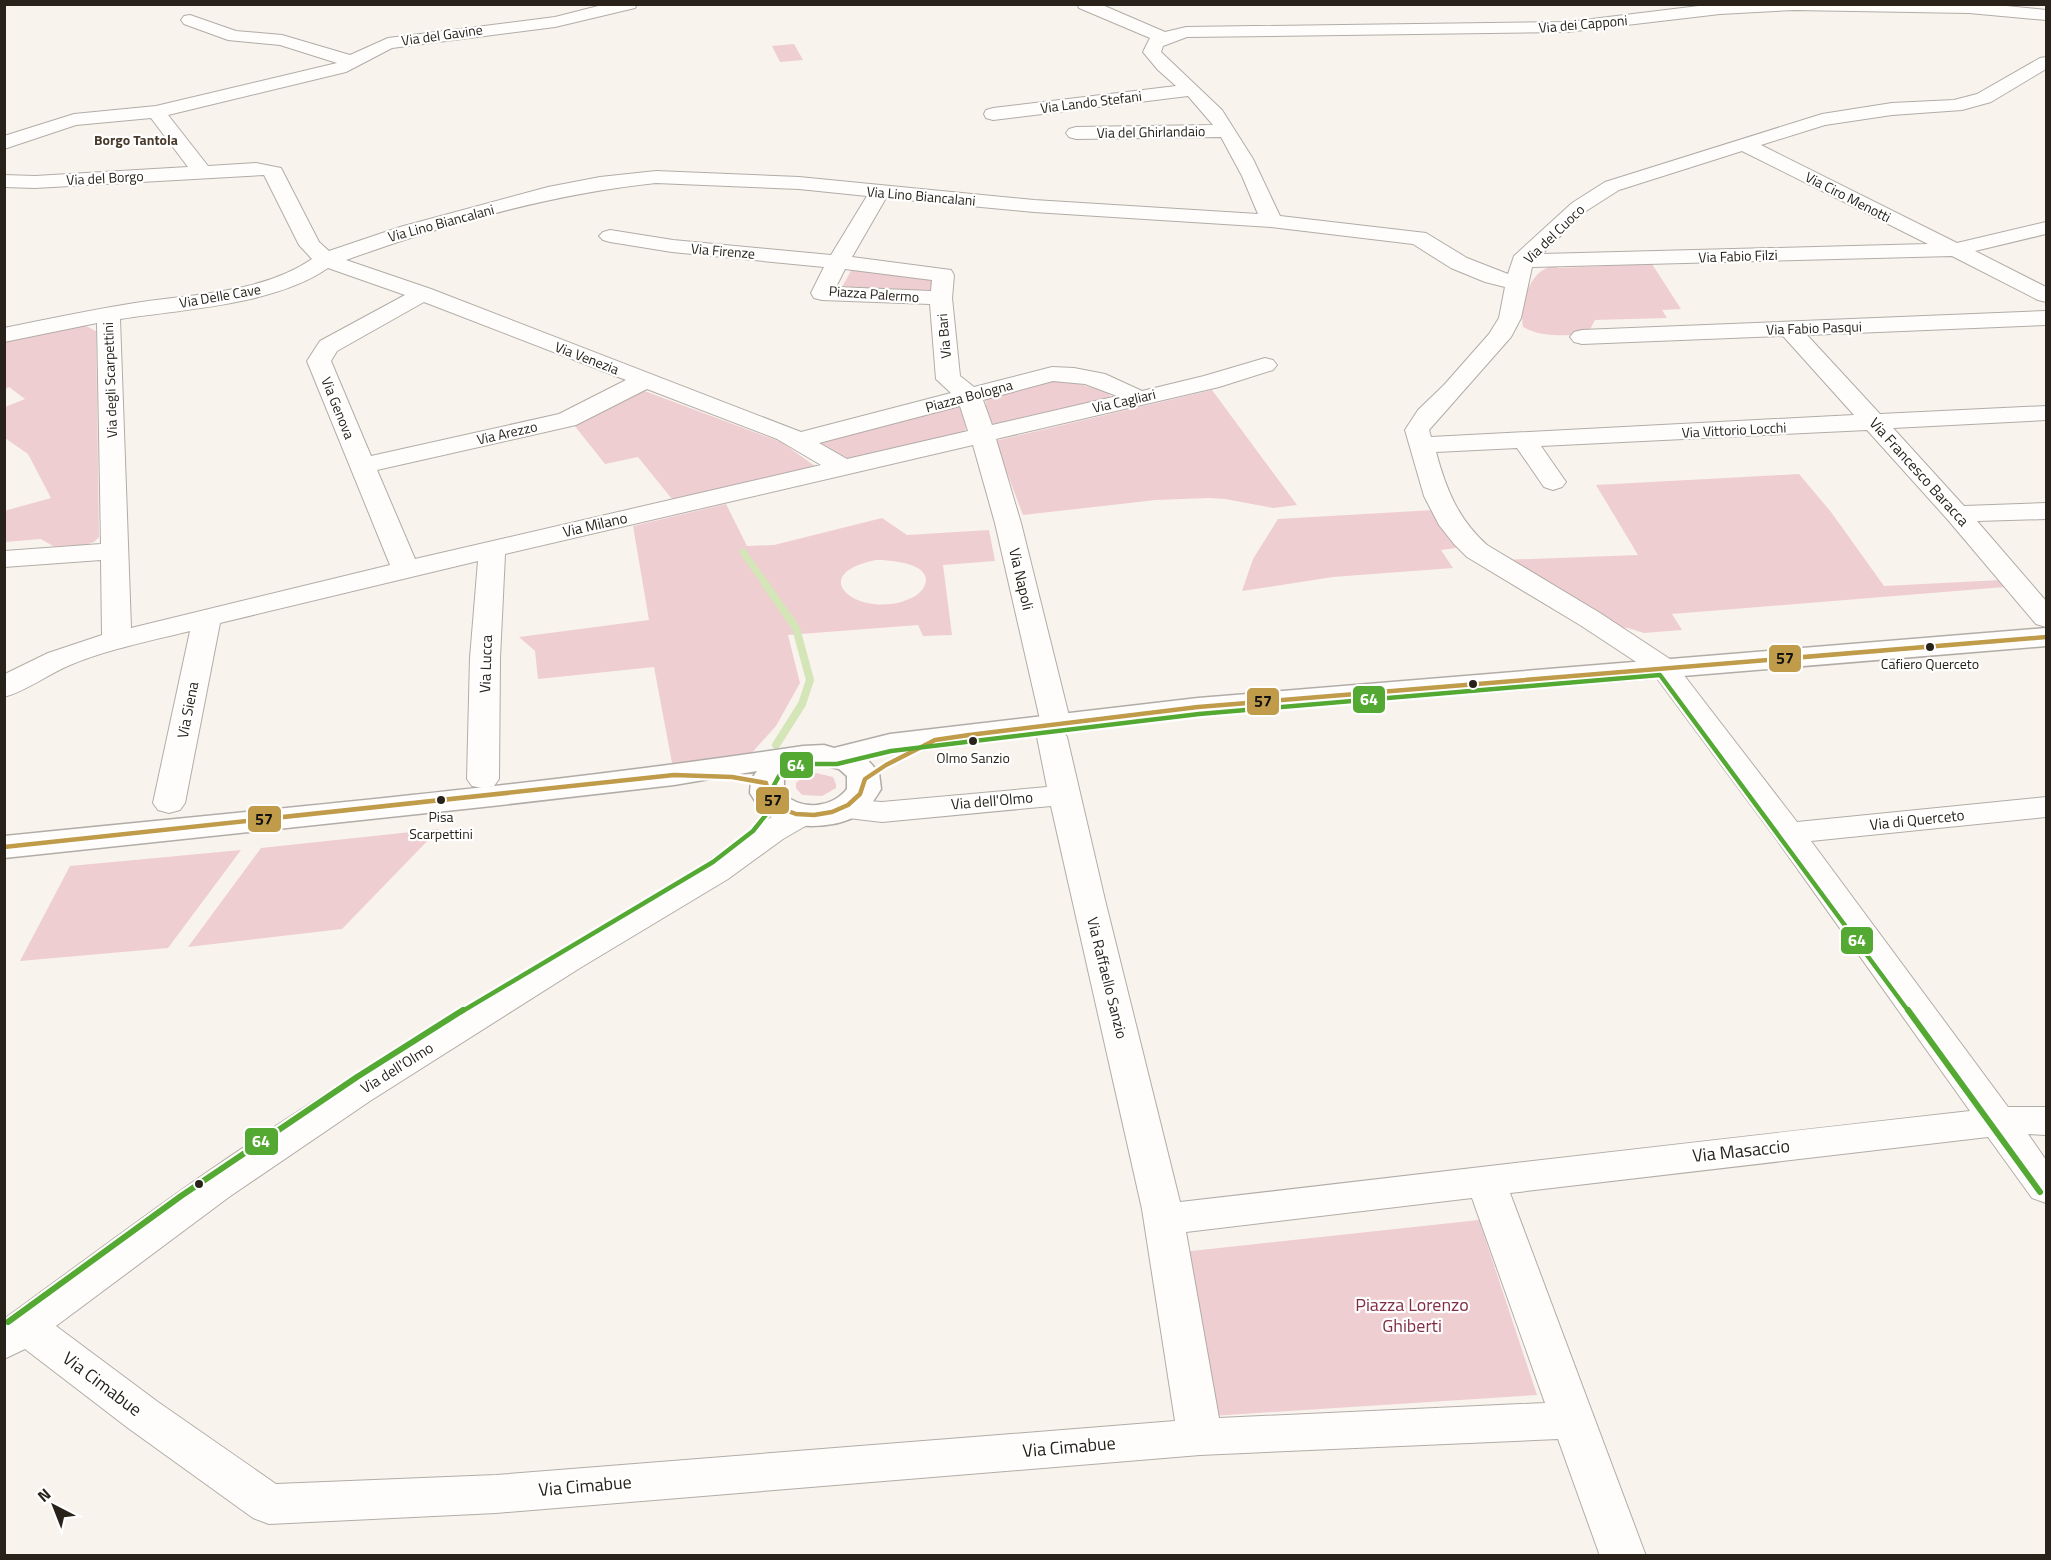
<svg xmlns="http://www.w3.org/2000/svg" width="2051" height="1560" viewBox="0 0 2051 1560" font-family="'Titillium Web',sans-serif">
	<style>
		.green { fill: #efced1; fill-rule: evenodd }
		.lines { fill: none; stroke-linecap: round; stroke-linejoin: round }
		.stream-far1 { stroke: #d4e5b7; stroke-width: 7 }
		.stream { stroke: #d4e5b7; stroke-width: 8 }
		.minor-casing { stroke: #b2aca6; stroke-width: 2 }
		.major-casing { stroke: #b2aca6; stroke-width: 3 }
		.minor { fill: #fefdfc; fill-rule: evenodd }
		.major { fill: #fefdfc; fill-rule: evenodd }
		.bus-1-casing { stroke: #fff; stroke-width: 9 }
		.bus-2-far1-casing { stroke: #fff; stroke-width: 9 }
		.bus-2-casing { stroke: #fff; stroke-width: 10 }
		.bus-1 { stroke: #c09c4a; stroke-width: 4.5 }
		.bus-2-far1 { stroke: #54a932; stroke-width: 4.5 }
		.bus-2 { stroke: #54a932; stroke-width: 6 }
		.bus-dot { fill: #28221b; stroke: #fff; stroke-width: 2 }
		.labels { text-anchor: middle; stroke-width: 4.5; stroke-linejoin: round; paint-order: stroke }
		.far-street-label { font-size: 14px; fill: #28221b; stroke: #fff }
		.far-neighbourhood-label { font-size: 14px; font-weight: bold; fill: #493a2c; stroke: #fff }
		.bus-label { font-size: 14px; fill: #28221b; stroke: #fff }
		.street-label { font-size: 15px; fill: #28221b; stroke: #fff }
		.near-street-label { font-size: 18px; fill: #28221b; stroke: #fff }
		.near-park-label { font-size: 18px; fill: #812d45; stroke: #fff }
		.line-badge { stroke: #fff; stroke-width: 2 }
		.badge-label { font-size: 16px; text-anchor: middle; font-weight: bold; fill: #fff }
		.pale-badge-label { font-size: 16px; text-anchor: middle; font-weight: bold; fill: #111 }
	</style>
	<rect width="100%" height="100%" fill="#f9f3ed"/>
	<g class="green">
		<path d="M794 44 803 60 780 62 772 46Z"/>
		<path d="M1652 264 1681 309 1662 310 1667 318 1595 320 1587 335C1565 335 1542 338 1523 327 1520 311 1525 289 1536 276 1540 271 1547 268 1552 265L1558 268Z"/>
		<path d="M854 265 938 276 936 288 931 290 841 289Z"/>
		<path d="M74 325 86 326 96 331 99 537 94 542 85 545 53 546 41 539 5 542 4 511 51 498 28 454 5 438V407L25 399 9 387 5 389V340Z"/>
		<path d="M1055 380 1070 381 1109 393 1110 397 993 424 988 423 985 398Z"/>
		<path d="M642 390 781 442 815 466 672 499 638 457 605 464 574 425Z"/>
		<path d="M1212 390 1297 505 1273 508 1225 499 1209 498 1156 500 1023 515 995 441Z"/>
		<path d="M955 405 961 407 966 429 962 433 848 459H843L820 443 823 440Z"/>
		<path d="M1799 474 1831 512 1884 586 2001 580 2005 587 1672 614 1682 630 1644 633 1628 628 1614 627 1502 560 1638 555 1596 485Z"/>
		<path d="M726 504 747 546 774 545 882 518 907 535 989 530 995 561 943 565 952 635 923 636 918 625 788 635 800 683 776 726 749 756 672 763 654 667 538 679 535 651 519 637 649 620 633 526ZM876 560C889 560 936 563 924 587 920 595 910 599 901 602 853 615 807 574 876 560Z"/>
		<path d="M1434 510 1456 548 1441 550 1453 568 1333 577 1242 591 1253 559 1278 519Z"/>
		<path d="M816 773 833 777 836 784V788L822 796 802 795 796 788V783L804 776Z"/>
		<path d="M439 829 342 929 188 947 261 848Z"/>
		<path d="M241 850 168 948 20 961 70 866Z"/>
		<path d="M1479 1220 1537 1395 1212 1416 1182 1252Z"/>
	</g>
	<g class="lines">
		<path class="stream-far1" d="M743 552 767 586"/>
		<path class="stream" d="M766 585 796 628 810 680 802 704 776 745"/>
		<defs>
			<path id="minor" d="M606 4H637L635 8 555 27 392 48 346 72 168 115 208 166 256 163 281 168 319 242 329 251 400 227 548 187 600 177 656 171 799 177 1034 200 1258 214 1242 176 1221 137 1076 139 1069 137 1066 133 1069 129 1076 127 1213 125 1188 96 993 120 986 118 984 114 986 110 993 108 1176 86 1158 70 1143 52 1150 38 1079 8 1077 4H1100L1165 32 1186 27 1567 22 1715 4H1986L2046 10V20L1969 13 1794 10 1720 14 1567 32 1187 37 1163 46 1161 52 1222 110 1253 159 1280 216 1426 233 1467 258 1508 274 1514 256 1572 203 1605 182 1822 114 1892 103 1954 100 1977 94 2040 58 2046 57V69L1991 102 1962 110 1892 115 1825 125 1761 145 1957 243 2046 222V234L1975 251 2046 287V302L2038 300 1952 256 1532 267 1521 318 1511 337 1429 430 1431 437 1854 415 1783 336 1582 344 1574 342 1570 337 1574 332 1582 330 2046 311V325L1807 335 1880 414 2046 406V420L1893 428 1964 506 2046 503V519L1977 521 2046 601V627L2036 624 1948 520 1867 430 1541 446 1566 482 1562 487 1553 490 1544 487 1517 448 1436 452C1446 489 1458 519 1487 545L1600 613 1673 661 1797 822 2046 797V817L1811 841 2008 1107H2046V1135L2028 1134 2046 1160V1203L2032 1198 1988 1137 1510 1193 1646 1556H1600L1558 1439 1200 1455 496 1513 269 1524 253 1518 128 1428 25 1349 4 1359V1319C69 1272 134 1223 200 1177 359 1067 527 969 694 871 720 855 773 809 800 805 805 804 810 806 814 807L819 814 814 821 783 839 728 879 580 968 370 1101 229 1197 56 1326 158 1402 276 1484 496 1475 1175 1421 1142 1209 1051 806 882 822 831 816 826 809 831 802 842 799 882 802 1047 787 1037 737 1045 730 1041 724 995 523 973 445 505 554 500 658 499 779 494 786 483 788 472 786 467 779 470 658 478 561 220 623 185 803 180 810 169 813 158 810 153 803 190 631C150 641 109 649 70 665 48 674 27 691 4 697V675L7 673 48 653 102 635 101 560 4 567V551L101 544 97 323 4 342V328C48 319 91 310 135 303 194 294 262 293 312 259L299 245 264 175 35 188 4 187V175L35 176 188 167 151 118 76 125 4 149V136L74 114 156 106 337 63 280 45 228 40 184 24 181 20 184 16 190 15 236 31 282 35 350 55 388 38 555 17ZM1742 151 1928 244 1542 254 1586 211 1619 190ZM656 183 799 189 867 196 831 255 673 240 610 230 603 232 599 236 603 240 610 242 672 252 824 267 811 293 814 298 822 300 930 304 936 379 951 393 801 432 431 289 346 260C446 224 550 194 656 183ZM886 198 1034 212 1271 227 1413 244 1451 268 1485 282 1505 287 1499 318 1489 334 1444 385 1418 410 1405 430 1424 496 1439 525 1454 544 1467 557 1580 625 1653 673 1777 840 1970 1111C1707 1140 1443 1172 1180 1202L1105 900 1067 737 1063 731 1071 724 1021 523 996 439 1219 387 1273 370 1277 365 1273 360 1265 358 1204 376 1142 391 1105 374 1074 368 1052 367 974 387 960 376 952 298 954 275 951 270 852 257ZM328 268 405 295 320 341 307 361 390 565 131 628 120 319C183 309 275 305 328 268ZM845 269 932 280 931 291 836 287ZM424 302 626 380 559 414 371 456 331 361 337 351ZM1053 381 1085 384 1117 396 992 425 983 400ZM647 389 777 439 821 465 415 559 377 470 576 425ZM960 406 968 431 847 459 819 443ZM1472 1198 1545 1403 1219 1418 1186 1232Z"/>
			<path id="major" d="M2046 628V646L1198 716 890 754 867 759 879 773 881 789C876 797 871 806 863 812 839 829 793 831 768 815 760 810 755 801 750 793L751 780 757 771 674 785 483 807 4 858V836C271 809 538 786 803 746L824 745 834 748 890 734 1198 698ZM823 765 839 769 847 776V789C832 808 802 811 784 794V780C795 766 807 765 823 765Z"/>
		</defs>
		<use href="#minor" class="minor-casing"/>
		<use href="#major" class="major-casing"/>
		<use href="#minor" class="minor"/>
		<use href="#major" class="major"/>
		<defs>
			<path id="bus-1" d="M4 847 674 775 732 777 766 783 770 798 780 808 796 814 814 815 832 812 848 805 860 794 865 779 886 765 935 740 969 735 1198 707 2046 637"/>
			<path id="bus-2-far1" d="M461 1012 713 862 753 831 777 801 774 785 779 776 798 764H837L891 751 1199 714 1660 675 1909 1012"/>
			<g id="bus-2">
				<path d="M1908 1010 2040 1192"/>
				<path d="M8 1322 181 1196 357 1077 463 1010"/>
			</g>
		</defs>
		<use href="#bus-1" class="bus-1-casing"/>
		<use href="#bus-2-far1" class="bus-2-far1-casing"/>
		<use href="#bus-2" class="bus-2-casing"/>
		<use href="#bus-1" class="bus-1"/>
		<use href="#bus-2-far1" class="bus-2-far1"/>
		<use href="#bus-2" class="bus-2"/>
	</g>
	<g class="bus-dot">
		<circle cx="1930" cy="647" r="5"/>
		<circle cx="1473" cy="684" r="5"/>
		<circle cx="973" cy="741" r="5"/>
		<circle cx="441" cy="800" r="5"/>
		<circle cx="199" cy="1184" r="5"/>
	</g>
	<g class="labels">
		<g class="far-street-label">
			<text transform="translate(1583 24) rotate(-5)" y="5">Via dei Capponi</text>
			<text transform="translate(442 35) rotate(-8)" y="5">Via del Gavine</text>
			<text transform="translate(1091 102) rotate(-7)" y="5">Via Lando Stefani</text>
			<text transform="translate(1151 132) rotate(-1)" y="5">Via del Ghirlandaio</text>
			<text transform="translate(105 178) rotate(-3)" y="5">Via del Borgo</text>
			<text transform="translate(921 196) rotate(5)" y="5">Via Lino Biancalani</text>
			<text transform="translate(1848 197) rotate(27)" y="5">Via Ciro Menotti</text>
			<text transform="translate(441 223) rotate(-15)" y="5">Via Lino Biancalani</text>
			<text transform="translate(1554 234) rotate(-44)" y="5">Via del Cuoco</text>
			<text transform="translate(723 251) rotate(5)" y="5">Via Firenze</text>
			<text transform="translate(1738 256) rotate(-2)" y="5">Via Fabio Filzi</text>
			<text transform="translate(874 294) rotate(4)" y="5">Piazza Palermo</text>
			<text transform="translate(220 296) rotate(-10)" y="5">Via Delle Cave</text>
			<text transform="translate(1814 328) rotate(-2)" y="5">Via Fabio Pasqui</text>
			<text transform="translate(944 336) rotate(-95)" y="5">Via Bari</text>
			<text transform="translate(587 358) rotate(21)" y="5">Via Venezia</text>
			<text transform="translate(110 380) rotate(-92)" y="5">Via degli Scarpettini</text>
			<text transform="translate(969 396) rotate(-15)" y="5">Piazza Bologna</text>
			<text transform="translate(1124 401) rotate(-13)" y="5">Via Cagliari</text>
			<text transform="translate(338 408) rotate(68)" y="5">Via Genova</text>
			<text transform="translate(1734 430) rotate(-3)" y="5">Via Vittorio Locchi</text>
			<text transform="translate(507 433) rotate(-13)" y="5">Via Arezzo</text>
		</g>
		<g class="far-neighbourhood-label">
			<text x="136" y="145">Borgo Tantola</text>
		</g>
		<g class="bus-label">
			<text x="1930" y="669">Cafiero Querceto</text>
			<text x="973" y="763">Olmo Sanzio</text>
			<text x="441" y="822">Pisa<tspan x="441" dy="17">Scarpettini</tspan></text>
		</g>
		<g class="street-label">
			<text transform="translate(1919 472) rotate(48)" y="5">Via Francesco Baracca</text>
			<text transform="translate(595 525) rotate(-13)" y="5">Via Milano</text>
			<text transform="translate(1021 579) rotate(77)" y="5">Via Napoli</text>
			<text transform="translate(486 664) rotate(-88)" y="5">Via Lucca</text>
			<text transform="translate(188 710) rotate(-79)" y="5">Via Siena</text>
			<text transform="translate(992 801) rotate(-5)" y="5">Via dell'Olmo</text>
			<text transform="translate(1917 820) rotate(-6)" y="5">Via di Querceto</text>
			<text transform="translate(1107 978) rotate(76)" y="5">Via Raffaello Sanzio</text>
			<text transform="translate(397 1068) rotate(-32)" y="5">Via dell'Olmo</text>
		</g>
		<g class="near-street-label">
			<text transform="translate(1741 1151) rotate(-6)" y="6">Via Masaccio</text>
			<text transform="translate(102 1384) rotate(37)" y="6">Via Cimabue</text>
			<text transform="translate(1069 1447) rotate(-5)" y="6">Via Cimabue</text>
			<text transform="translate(585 1486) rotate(-5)" y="6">Via Cimabue</text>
		</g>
		<g class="near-park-label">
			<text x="1412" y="1311">Piazza Lorenzo<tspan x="1412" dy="21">Ghiberti</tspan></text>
		</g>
	</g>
	<g class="line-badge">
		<rect x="1768" y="644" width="34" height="29" rx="6" fill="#c09c4a"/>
		<rect x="1352" y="685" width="34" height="29" rx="6" fill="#54a932"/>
		<rect x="1246" y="687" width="34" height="29" rx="6" fill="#c09c4a"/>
		<rect x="779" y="751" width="35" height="28" rx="6" fill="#54a932"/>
		<rect x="755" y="786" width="35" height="29" rx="6" fill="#c09c4a"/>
		<rect x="247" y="805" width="35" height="28" rx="6" fill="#c09c4a"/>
		<rect x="1840" y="926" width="34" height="29" rx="6" fill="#54a932"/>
		<rect x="244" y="1127" width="35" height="29" rx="6" fill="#54a932"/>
	</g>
	<g class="badge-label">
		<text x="1369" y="705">64</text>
		<text x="796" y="771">64</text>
		<text x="1857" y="946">64</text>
		<text x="261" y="1147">64</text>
	</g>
	<g class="pale-badge-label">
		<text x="1785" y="664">57</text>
		<text x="1263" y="707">57</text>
		<text x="773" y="806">57</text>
		<text x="264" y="825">57</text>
	</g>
	<rect width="2051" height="1560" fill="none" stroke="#28221b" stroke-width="12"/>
	<g transform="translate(54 1506) rotate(318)" stroke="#ffffff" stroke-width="4.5" paint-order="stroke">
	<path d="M0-4.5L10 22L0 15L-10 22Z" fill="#28221b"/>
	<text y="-9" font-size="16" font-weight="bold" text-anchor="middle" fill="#28221b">N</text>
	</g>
</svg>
